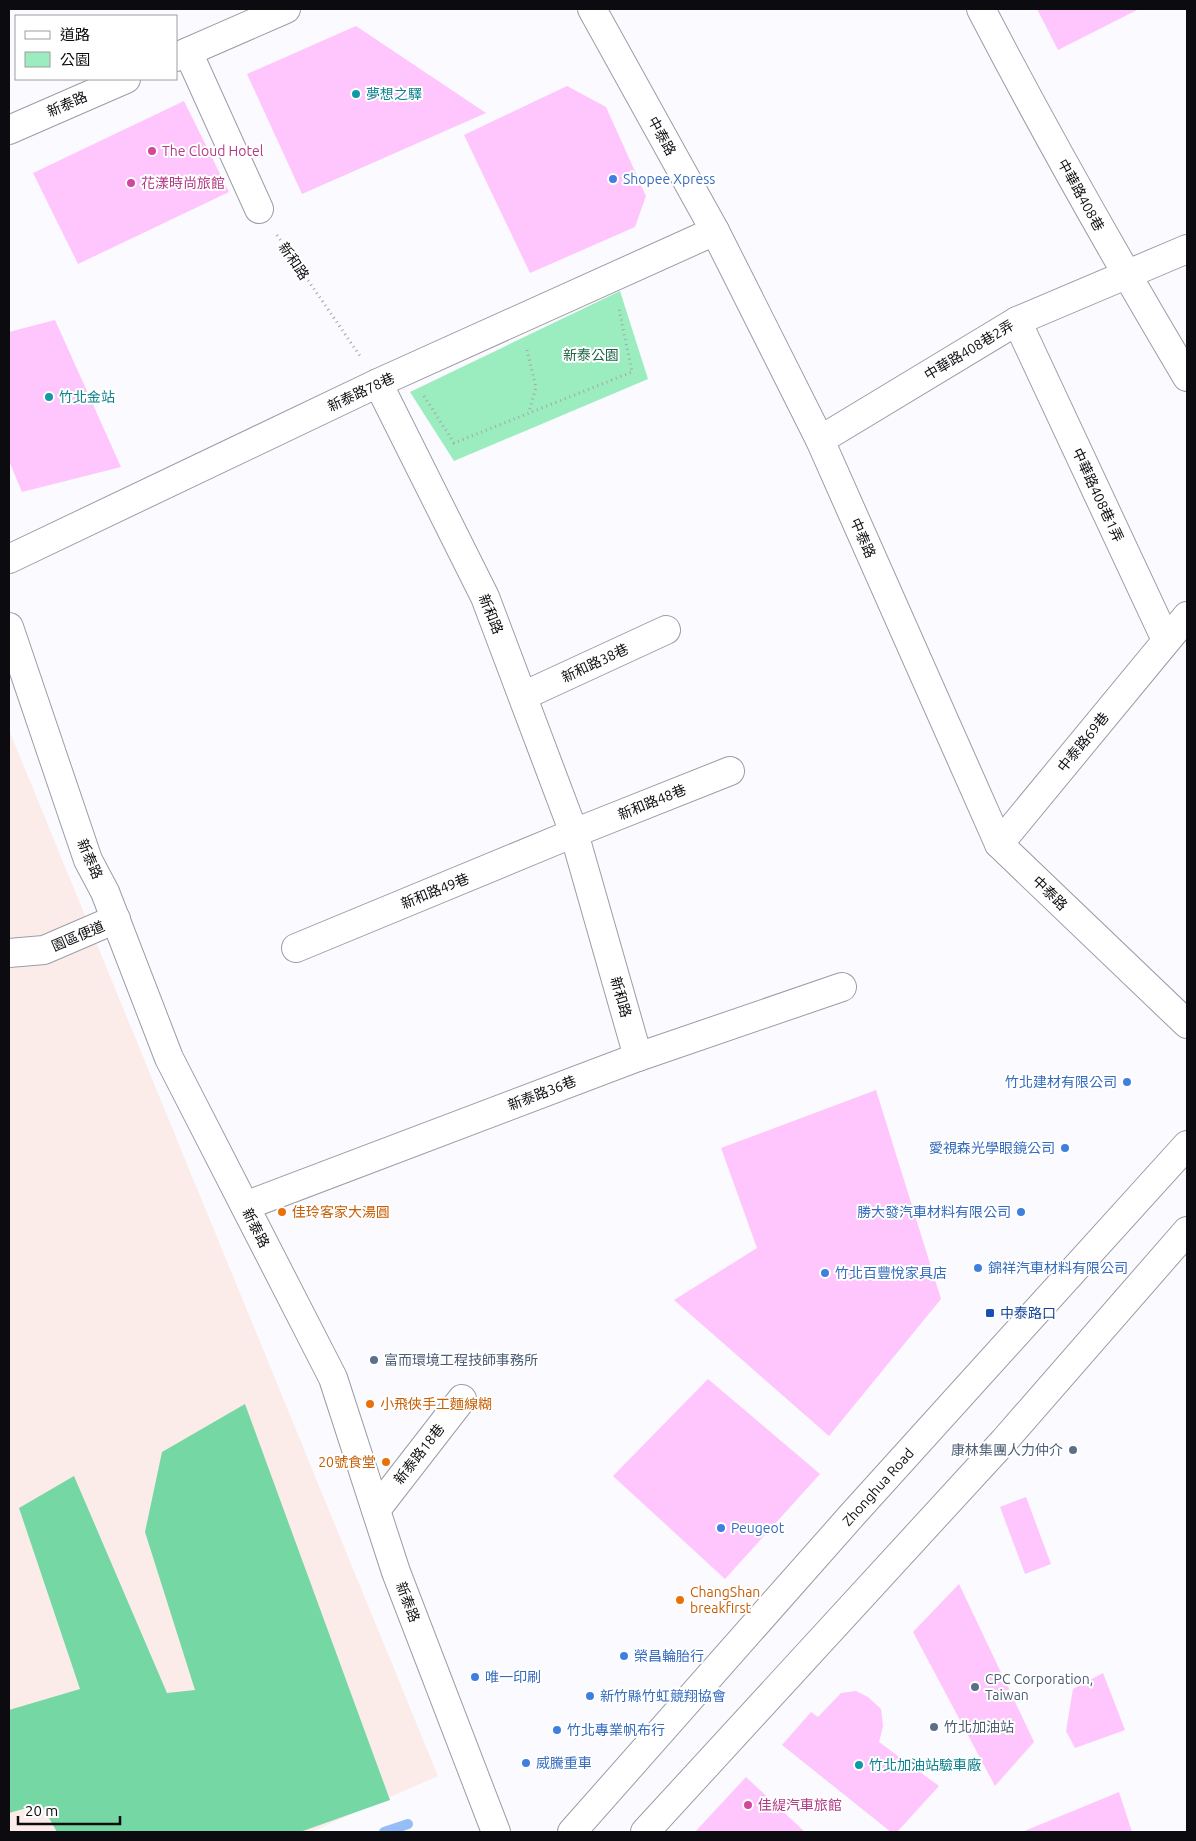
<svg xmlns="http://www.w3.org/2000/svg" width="1196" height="1841" viewBox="0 0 1196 1841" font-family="Ubuntu,'Noto Sans TC',sans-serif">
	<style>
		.industrial { fill: #fcece9 }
		.green { fill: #9bedbf }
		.forest { fill: #75d7a3 }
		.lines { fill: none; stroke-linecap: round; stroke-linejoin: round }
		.stream { stroke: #95bdf8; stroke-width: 10 }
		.building { fill: #fec6fd }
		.minor-casing { stroke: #9b9da7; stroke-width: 30 }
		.major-casing { stroke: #9b9da7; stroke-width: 30 }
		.path { stroke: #a5a5aa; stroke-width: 3; stroke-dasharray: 1 4; stroke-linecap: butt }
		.minor { stroke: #fff; stroke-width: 28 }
		.major { stroke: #fff; stroke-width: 28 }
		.culture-dot { fill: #0f9aa8; stroke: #fff; stroke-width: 2 }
		.hotel-dot { fill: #d1479c; stroke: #fff; stroke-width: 2 }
		.shop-dot { fill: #3f7fe0; stroke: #fff; stroke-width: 2 }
		.food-dot { fill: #e8710a; stroke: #fff; stroke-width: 2 }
		.transit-dot { fill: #1a4fb4; stroke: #fff; stroke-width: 2 }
		.service-dot { fill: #5c6f8a; stroke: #fff; stroke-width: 2 }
		.labels { text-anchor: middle; stroke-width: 4; stroke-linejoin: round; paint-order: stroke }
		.culture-label { font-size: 14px; fill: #0d838f; stroke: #fff; text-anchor: start }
		.street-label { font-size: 14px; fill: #0c0c10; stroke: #fff }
		.hotel-label { font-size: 14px; fill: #b23c85; stroke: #fff; text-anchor: start }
		.shop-label { font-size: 14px; fill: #366cbe; stroke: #fff; text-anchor: start }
		.park-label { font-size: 14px; fill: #1f6645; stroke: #fff }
		.food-label { font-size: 14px; fill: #c56008; stroke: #fff; text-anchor: start }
		.transit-label { font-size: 14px; fill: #164399; stroke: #fff; text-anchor: start }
		.service-label { font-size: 14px; fill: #4e5e75; stroke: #fff; text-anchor: start }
	</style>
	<rect width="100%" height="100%" fill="#fafaff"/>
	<path class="industrial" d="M9 730 438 1776 311 1832H9Z"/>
	<path class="green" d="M620 291 648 379 454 461 410 392Z"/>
	<path class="forest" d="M245 1404 390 1800 300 1832H57L41 1804 9 1813V1710L80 1689 19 1508 74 1476 167 1693 195 1690 145 1532 162 1452Z"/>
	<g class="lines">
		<path class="stream" d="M384 1832 408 1824"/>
	</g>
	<g class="building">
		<path d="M1037 9H1139L1058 50Z"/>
		<path d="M356 26 486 113 302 194 247 74Z"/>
		<path d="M567 86 606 107 646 196 635 227 530 273 464 135Z"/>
		<path d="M184 101 229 192 78 264 33 173Z"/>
		<path d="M55 320 121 467 22 492 9 461V332Z"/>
		<path d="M876 1090 941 1299 829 1436 674 1300 757 1248 721 1148Z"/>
		<path d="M708 1379 820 1474 725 1579 613 1476Z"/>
		<path d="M1026 1497 1051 1564 1025 1574 1000 1507Z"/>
		<path d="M959 1584 1034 1742 995 1786 913 1632Z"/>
		<path d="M1103 1673 1125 1730 1075 1748 1066 1731 1073 1689Z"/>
		<path d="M856 1691 868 1697 881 1709 883 1726 879 1742 939 1786 897 1832H891L782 1745 811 1712 818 1717 841 1693Z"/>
		<path d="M746 1777 805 1832H695Z"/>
		<path d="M1119 1792 1132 1832H1022Z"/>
	</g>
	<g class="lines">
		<defs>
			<g id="minor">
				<path d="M592 9 715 231 820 440 999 844 1187 1024"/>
				<path d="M981 9C1046 134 1115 256 1187 377"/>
				<path d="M188 52 259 209"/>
				<path d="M176 57 286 9"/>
				<path d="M9 130 126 79"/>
				<path d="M1017 321 1166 640"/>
				<path d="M378 383 485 597 574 833 638 1057"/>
				<path d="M820 440 1017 321 1187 249"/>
				<path d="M9 559 378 383 715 231"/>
				<path d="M9 627 88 860 105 892 169 1058 333 1378 396 1572 496 1832"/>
				<path d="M523 696 666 630"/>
				<path d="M999 844 1187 616"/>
				<path d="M296 948 574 833 730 771"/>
				<path d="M9 953 44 950 116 919"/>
				<path d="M245 1206 638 1057 842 987"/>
				<path d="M376 1510 462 1399"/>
			</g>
			<g id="major">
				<path d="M572 1832 853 1514 1187 1145"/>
				<path d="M645 1832 1004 1441 1187 1231"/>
			</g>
		</defs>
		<use href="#minor" class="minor-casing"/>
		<use href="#major" class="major-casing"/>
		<g class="path">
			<path d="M277 235 360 356"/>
			<path d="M527 350 536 387 529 412"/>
			<path d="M424 396 454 443 632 372 619 309"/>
		</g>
		<use href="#minor" class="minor"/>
		<use href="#major" class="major"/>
	</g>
	<g class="culture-dot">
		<circle cx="356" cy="94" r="5"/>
		<circle cx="49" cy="397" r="5"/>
		<circle cx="859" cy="1765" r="5"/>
	</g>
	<g class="hotel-dot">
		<circle cx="152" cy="151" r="5"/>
		<circle cx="131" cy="183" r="5"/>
		<circle cx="748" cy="1805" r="5"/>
	</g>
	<g class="shop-dot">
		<circle cx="613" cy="179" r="5"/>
		<circle cx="1127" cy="1082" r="5"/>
		<circle cx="1065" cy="1148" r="5"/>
		<circle cx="1021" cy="1212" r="5"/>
		<circle cx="978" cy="1268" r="5"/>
		<circle cx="825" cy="1273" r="5"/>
		<circle cx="721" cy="1528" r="5"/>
		<circle cx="624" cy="1656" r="5"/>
		<circle cx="475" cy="1677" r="5"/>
		<circle cx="590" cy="1696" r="5"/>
		<circle cx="557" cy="1730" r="5"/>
		<circle cx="526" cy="1763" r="5"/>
	</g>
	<g class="food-dot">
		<circle cx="282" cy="1212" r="5"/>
		<circle cx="370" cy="1404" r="5"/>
		<circle cx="386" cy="1462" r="5"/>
		<circle cx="680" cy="1600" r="5"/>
	</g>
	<rect class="transit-dot" x="985" y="1308" width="10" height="10" rx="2.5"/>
	<g class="service-dot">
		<circle cx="374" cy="1360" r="5"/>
		<circle cx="1073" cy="1450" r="5"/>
		<circle cx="975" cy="1687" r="5"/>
		<circle cx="934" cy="1727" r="5"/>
	</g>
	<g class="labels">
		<g class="culture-label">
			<text x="366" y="99">夢想之驛</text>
			<text x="59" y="402">竹北金站</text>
			<text x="869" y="1770">竹北加油站驗車廠</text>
		</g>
		<g class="street-label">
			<text transform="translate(67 104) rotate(-24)" y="5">新泰路</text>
			<text transform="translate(662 136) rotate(61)" y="5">中泰路</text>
			<text transform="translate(1081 195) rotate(61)" y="5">中華路408巷</text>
			<text transform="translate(294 261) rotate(56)" y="5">新和路</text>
			<text transform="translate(969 350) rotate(-31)" y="5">中華路408巷2弄</text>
			<text transform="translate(361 392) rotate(-25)" y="5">新泰路78巷</text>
			<text transform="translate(1098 495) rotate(65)" y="5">中華路408巷1弄</text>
			<text transform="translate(863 538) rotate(66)" y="5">中泰路</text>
			<text transform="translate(491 614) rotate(68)" y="5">新和路</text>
			<text transform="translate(595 663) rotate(-25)" y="5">新和路38巷</text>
			<text transform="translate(1083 742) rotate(-51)" y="5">中泰路69巷</text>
			<text transform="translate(652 802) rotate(-22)" y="5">新和路48巷</text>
			<text transform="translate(90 859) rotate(66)" y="5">新泰路</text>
			<text transform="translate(435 891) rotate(-22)" y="5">新和路49巷</text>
			<text transform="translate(1050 893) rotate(44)" y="5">中泰路</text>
			<text transform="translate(78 936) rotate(-23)" y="5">園區便道</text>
			<text transform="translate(621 997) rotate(74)" y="5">新和路</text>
			<text transform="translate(542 1093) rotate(-21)" y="5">新泰路36巷</text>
			<text transform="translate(256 1228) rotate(63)" y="5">新泰路</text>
			<text transform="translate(419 1454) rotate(-52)" y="5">新泰路18巷</text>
			<text transform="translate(878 1487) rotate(-48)" y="5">Zhonghua Road</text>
			<text transform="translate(408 1602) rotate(69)" y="5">新泰路</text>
		</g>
		<g class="hotel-label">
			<text x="162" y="156">The Cloud Hotel</text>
			<text x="141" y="188">花漾時尚旅館</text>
			<text x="758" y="1810">佳緹汽車旅館</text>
		</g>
		<g class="shop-label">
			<text x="623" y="184">Shopee Xpress</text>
			<text x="1117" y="1087" text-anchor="end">竹北建材有限公司</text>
			<text x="1055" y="1153" text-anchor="end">愛視森光學眼鏡公司</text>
			<text x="1011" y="1217" text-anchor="end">勝大發汽車材料有限公司</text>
			<text x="988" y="1273">錦祥汽車材料有限公司</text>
			<text x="835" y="1278">竹北百豐悅家具店</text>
			<text x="731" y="1533">Peugeot</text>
			<text x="634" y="1661">榮昌輪胎行</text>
			<text x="485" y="1682">唯一印刷</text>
			<text x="600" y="1701">新竹縣竹虹競翔協會</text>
			<text x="567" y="1735">竹北專業帆布行</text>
			<text x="536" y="1768">威騰重車</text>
		</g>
		<g class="park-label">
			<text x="591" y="360">新泰公園</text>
		</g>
		<g class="food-label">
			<text x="292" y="1217">佳玲客家大湯圓</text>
			<text x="380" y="1409">小飛俠手工麵線糊</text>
			<text x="376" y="1467" text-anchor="end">20號食堂</text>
			<text x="690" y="1597">ChangShan<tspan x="690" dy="16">breakfirst</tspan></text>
		</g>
		<g class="transit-label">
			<text x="1000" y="1318">中泰路口</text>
		</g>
		<g class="service-label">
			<text x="384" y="1365">富而環境工程技師事務所</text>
			<text x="1063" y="1455" text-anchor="end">康林集團人力仲介</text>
			<text x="985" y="1684">CPC Corporation,<tspan x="985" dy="16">Taiwan</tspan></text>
			<text x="944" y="1732">竹北加油站</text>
		</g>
	</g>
	<rect width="1196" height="1841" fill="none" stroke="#0c0c10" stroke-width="20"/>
	<rect x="15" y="15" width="162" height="65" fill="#ffffff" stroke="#9e9e9f"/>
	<rect x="25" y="31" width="25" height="8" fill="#ffffff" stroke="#9e9e9f"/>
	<text x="60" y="40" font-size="15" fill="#0c0c10">道路</text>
	<rect x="25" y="52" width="25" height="15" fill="#9bedbf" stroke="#9e9e9f"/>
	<text x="60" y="65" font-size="15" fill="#0c0c10">公園</text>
	<path d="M18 1816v8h102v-8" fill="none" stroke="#0c0c10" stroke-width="2.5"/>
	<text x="25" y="1816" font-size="15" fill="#0c0c10" stroke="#ffffff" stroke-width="4" paint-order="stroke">20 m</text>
</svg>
